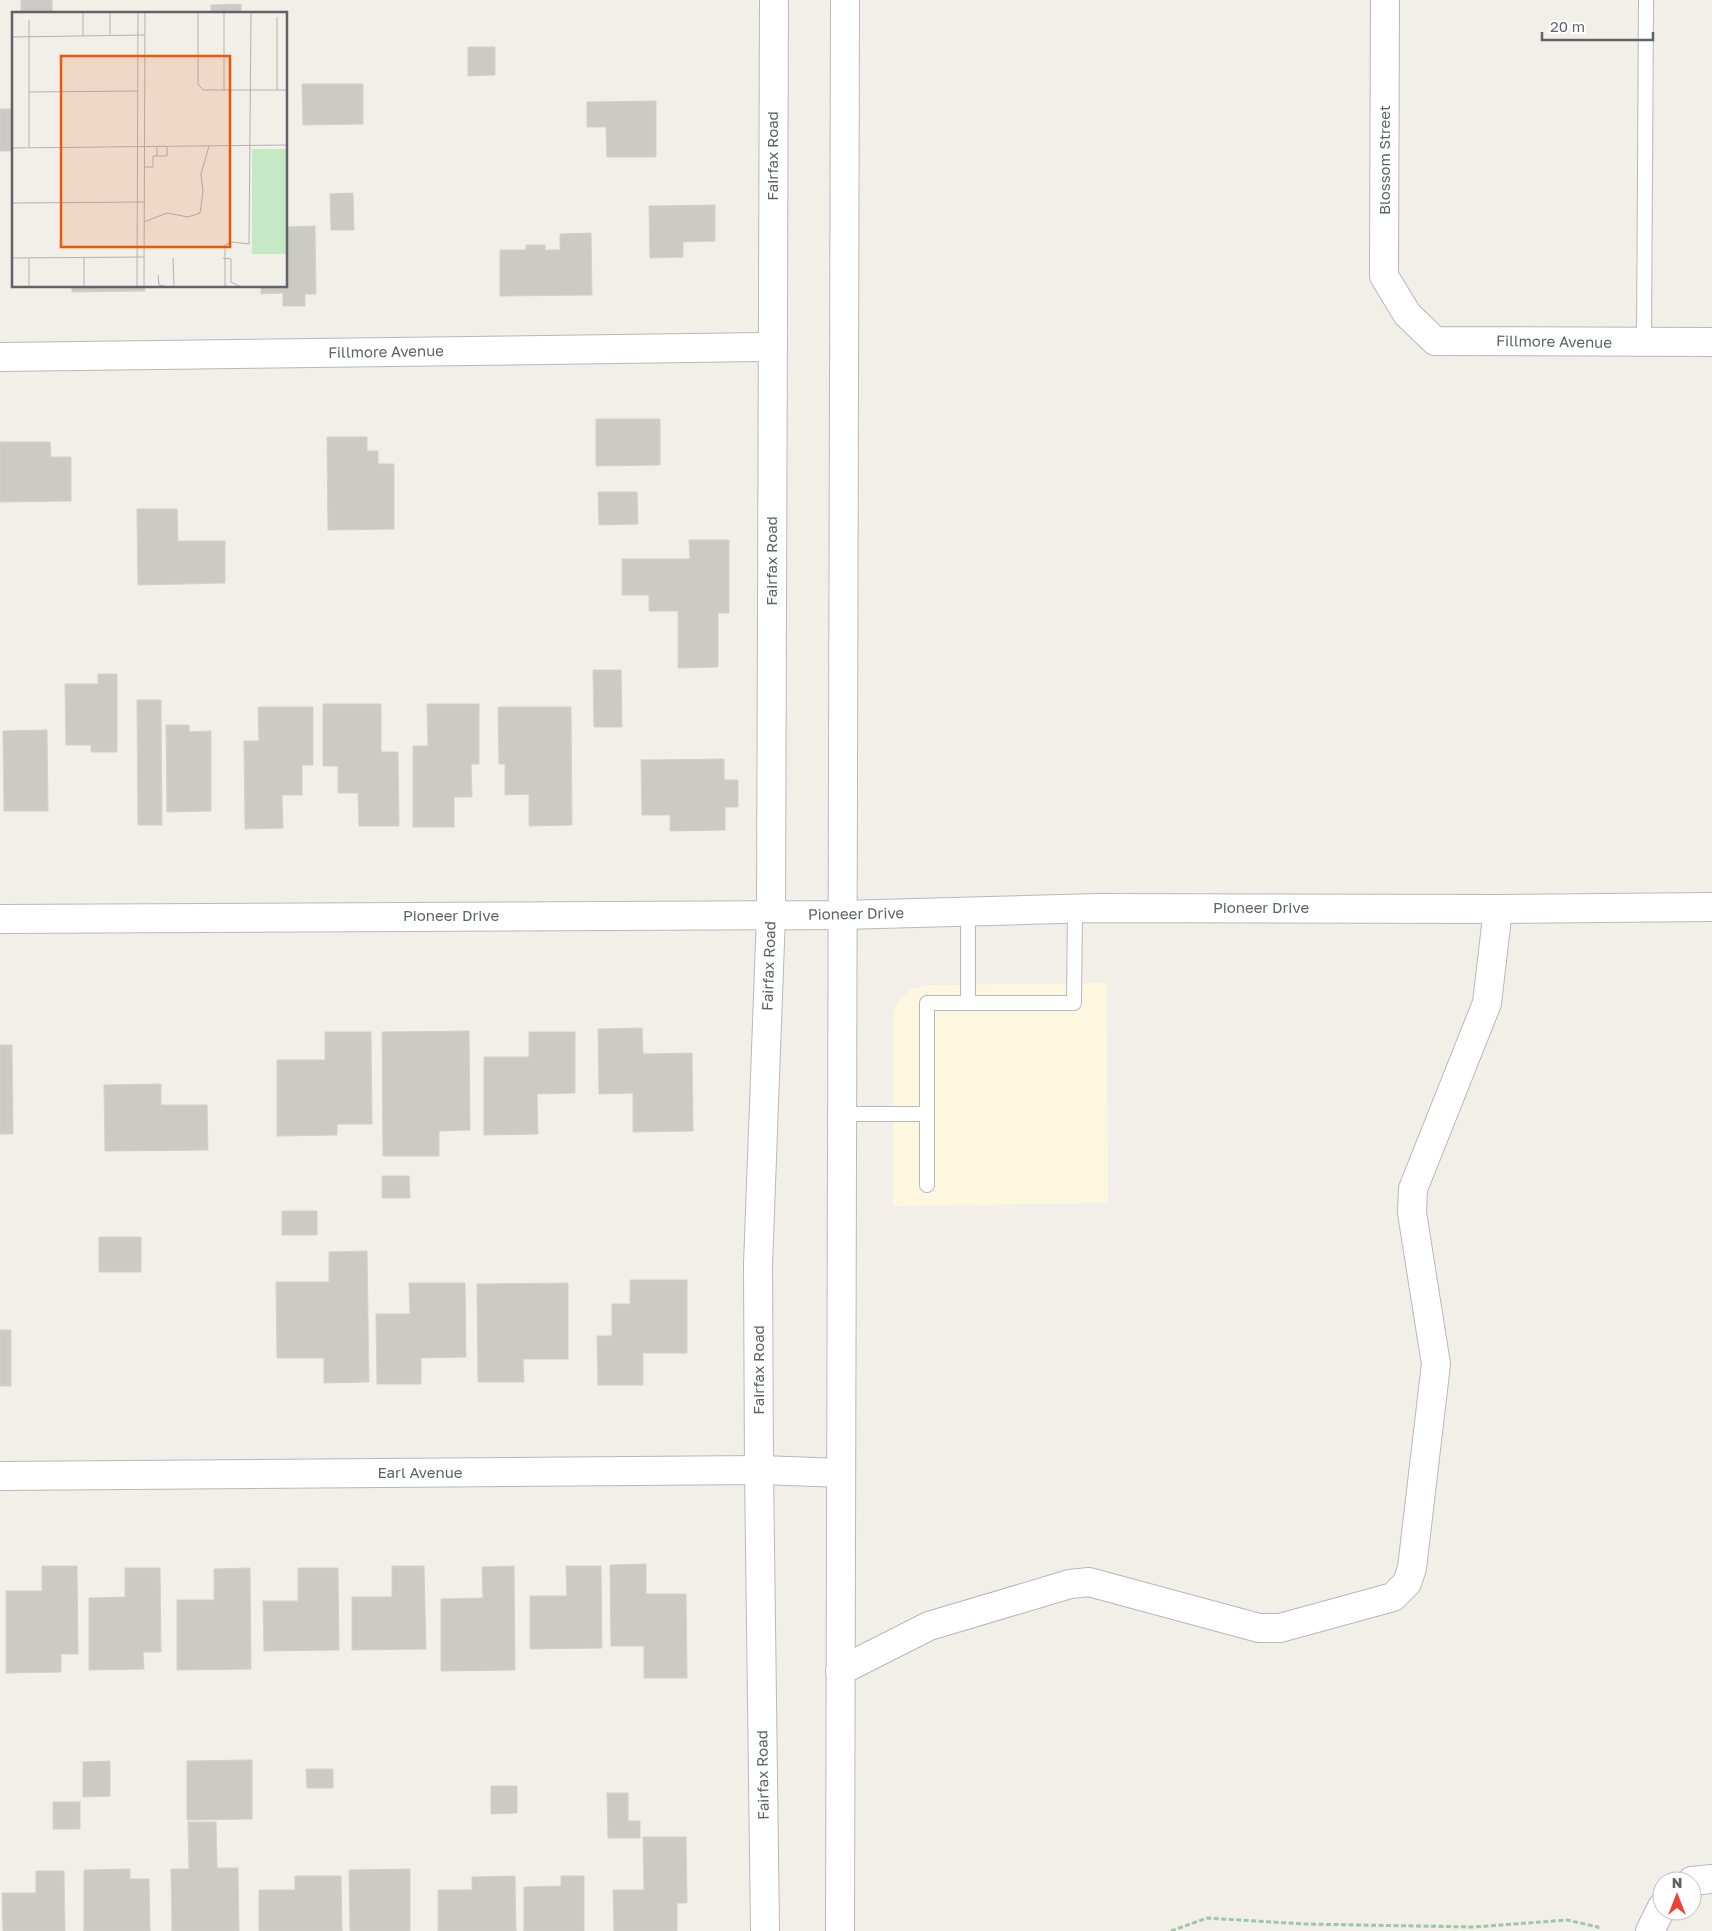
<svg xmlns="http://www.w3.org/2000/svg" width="1712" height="1931" viewBox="0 0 1712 1931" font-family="'Golos Text',sans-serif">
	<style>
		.commercial { fill: #fef7e0 }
		.building { fill: #cccac5; stroke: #d6d1c6 }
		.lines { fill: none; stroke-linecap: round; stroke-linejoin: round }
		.lane-casing { stroke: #b5b8bc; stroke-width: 16 }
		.street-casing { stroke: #b5b8bc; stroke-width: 30 }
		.secondary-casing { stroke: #b6babf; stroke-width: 30 }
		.path { stroke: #9cc7a9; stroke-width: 3; stroke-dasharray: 5 2.5; stroke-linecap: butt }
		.lane { stroke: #fff; stroke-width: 14 }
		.street { stroke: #fff; stroke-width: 28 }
		.secondary { stroke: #fff; stroke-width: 28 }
		.labels { text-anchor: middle; stroke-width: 4; stroke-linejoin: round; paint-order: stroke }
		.street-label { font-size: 15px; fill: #5f6368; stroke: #fff }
		.inset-road { fill: none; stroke: #b3b3b1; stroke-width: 1 }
		.view { fill: #e8590c; fill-opacity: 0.15; stroke: #e8590c; stroke-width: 2.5 }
		.inset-edge { fill: none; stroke: #5f6368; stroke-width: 2.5 }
	</style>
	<rect width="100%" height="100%" fill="#f1efe8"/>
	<path class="commercial" d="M1107 983 1108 1203 893 1206V1019L895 1007 902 997 912 989 927 985Z"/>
	<g class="building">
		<rect x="21" y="0" width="31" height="14"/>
		<path d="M241 4V14H211V5Z"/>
		<path d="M468 47H495V75L468 76Z"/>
		<path d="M302 84H363V124L303 125Z"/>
		<path d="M656 101V157H607L606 127H587V102Z"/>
		<rect x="0" y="109" width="14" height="42"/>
		<path d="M353 193 354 230H331L330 194Z"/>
		<path d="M715 205V241L683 242V257L650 258 649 206Z"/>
		<path d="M315 226 316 294H305V306H283V293L261 294V286H286V227Z"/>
		<path d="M591 233 592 295 500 296V250H526V245H545V250H560V234Z"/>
		<path d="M72 286H145V291L72 292Z"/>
		<path d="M596 419H660V465L596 466Z"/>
		<path d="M327 437H367V451H378V464H394V529L328 530Z"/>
		<path d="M0 442H50L51 457H71V501L0 502Z"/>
		<path d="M598 492H637L638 524 599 525Z"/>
		<path d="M137 509H177L178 541H225V583L138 585Z"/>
		<path d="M689 540H729V613H718V667L678 668V611H649V595H622V559H690Z"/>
		<path d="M593 670H621L622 727H594Z"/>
		<path d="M98 674H117V752H91V745H66L65 684H98Z"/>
		<path d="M137 700H161L162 825H138Z"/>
		<path d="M323 704H381V752H398L399 826H359L358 793H338V766H323Z"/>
		<path d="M427 704H479V764H471L472 797H454V827H413V746H428Z"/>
		<path d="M258 707H313V765H302V795H282L283 828 245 829 244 741H259Z"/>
		<path d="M498 707H571L572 825 529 826V794L505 795V764H499Z"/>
		<path d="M166 725H189V732L211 731V811L167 812Z"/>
		<path d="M47 730 48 811H4L3 731Z"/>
		<path d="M724 759V780H738V807H725V830L670 831V815H642L641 760Z"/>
		<path d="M642 1028 643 1054 692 1053 693 1131 633 1132V1093L599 1094 598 1029Z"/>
		<path d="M469 1031 470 1130 439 1131V1156H383L382 1032Z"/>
		<path d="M325 1032H371L372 1124H337V1135L277 1136V1060H325Z"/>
		<path d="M529 1032H575V1093L537 1094 538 1134 484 1135V1057H529Z"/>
		<path d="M0 1045H12L13 1134H0Z"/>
		<path d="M161 1084V1105H207L208 1150 105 1151 104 1085Z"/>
		<path d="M382 1176H409L410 1198H382Z"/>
		<rect x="282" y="1211" width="35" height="24"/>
		<rect x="99" y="1237" width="42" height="35"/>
		<path d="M367 1251 369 1382 324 1383V1358H277L276 1282H329V1252Z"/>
		<path d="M630 1280H687V1353H643V1385H598L597 1336H612V1304H630Z"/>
		<path d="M409 1283H465L466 1357 421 1358V1384H377L376 1314H410Z"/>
		<path d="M568 1283V1359H523L524 1382H478L477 1284Z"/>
		<rect x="0" y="1330" width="11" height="56"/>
		<path d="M646 1564V1594H686L687 1678H644V1646H611L610 1565Z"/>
		<path d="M42 1566H77L78 1654H61V1672L6 1673V1591H42Z"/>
		<path d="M392 1566H424L426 1649 352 1650V1597H392Z"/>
		<path d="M514 1566 515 1670 441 1671V1599L483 1598 482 1567Z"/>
		<path d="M566 1566H601L602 1648 530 1649V1596H567Z"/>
		<path d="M125 1568H160L161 1652H143L144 1669 89 1670V1598L125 1597Z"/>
		<path d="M250 1568 251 1669 177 1670V1600H214V1569Z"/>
		<path d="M298 1568H338L339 1650 264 1651 263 1601H298Z"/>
		<path d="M252 1760V1819L187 1820V1761Z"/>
		<path d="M110 1761V1796L83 1797V1762Z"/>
		<path d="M306 1769H333V1788H307Z"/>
		<path d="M491 1786H517V1813L491 1814Z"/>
		<path d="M607 1793H628V1821H640V1838H608Z"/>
		<rect x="53" y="1802" width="27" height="27"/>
		<path d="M188 1822H216L217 1868H238L239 1931H172L171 1869H189Z"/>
		<path d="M643 1837H686L687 1903H677V1931H614L613 1890H644Z"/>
		<path d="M130 1869V1879H149L150 1931H84V1870Z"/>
		<path d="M410 1869V1931H350L349 1870Z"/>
		<path d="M36 1871H64L65 1931H3L2 1893H36Z"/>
		<path d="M295 1876H341L342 1931H259V1890H295Z"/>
		<path d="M515 1876 516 1931H438V1890H472V1877Z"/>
		<path d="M561 1876H584V1931H524V1887L561 1886Z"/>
	</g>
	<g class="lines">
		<defs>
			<g id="lane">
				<path d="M1644 343 1646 0"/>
				<path d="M968 912V1003H1074L1075 908"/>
				<path d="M842 1114H927V1003H968"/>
				<path d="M927 1185V1114"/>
			</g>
			<g id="street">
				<path d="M1385 0 1384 276 1407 314 1435 341 1712 342"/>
				<path d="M0 357 773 347"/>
				<path d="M0 1476 759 1470 841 1473"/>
				<path d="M840 1671 929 1626 1070 1584 1089 1582 1259 1628H1280L1393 1597 1407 1583 1412 1568 1436 1364 1412 1213 1413 1189 1487 1003 1498 909"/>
				<path d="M1692 1881 1712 1879"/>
				<path d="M1650 1931 1662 1907"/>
			</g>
			<g id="secondary">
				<path d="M0 919 842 915 1097 908 1498 909 1712 907"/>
				<path d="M765 1931 759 1470 758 1265 771 915 774 0"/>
				<path d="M840 1931 845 0"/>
			</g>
		</defs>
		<use href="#lane" class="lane-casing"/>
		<use href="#street" class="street-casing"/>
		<use href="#secondary" class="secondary-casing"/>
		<path class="path" d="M1171 1931 1207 1918 1304 1924 1474 1927 1567 1920 1598 1927 1597 1931"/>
		<use href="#lane" class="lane"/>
		<use href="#street" class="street"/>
		<use href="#secondary" class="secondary"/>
	</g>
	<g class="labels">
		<g class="street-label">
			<text transform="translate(773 156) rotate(-90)" y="5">Fairfax Road</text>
			<text transform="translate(1385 160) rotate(-90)" y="5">Blossom Street</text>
			<text transform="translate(1554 342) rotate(1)" y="5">Fillmore Avenue</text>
			<text transform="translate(386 352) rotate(-1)" y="5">Fillmore Avenue</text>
			<text transform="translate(772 561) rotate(-90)" y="5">Fairfax Road</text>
			<text x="1261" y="913">Pioneer Drive</text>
			<text transform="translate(856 914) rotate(-1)" y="5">Pioneer Drive</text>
			<text x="451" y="921">Pioneer Drive</text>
			<text transform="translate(769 966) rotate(-88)" y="5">Fairfax Road</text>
			<text transform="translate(759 1370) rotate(-90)" y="5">Fairfax Road</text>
			<text x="420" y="1478">Earl Avenue</text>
			<text transform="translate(763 1775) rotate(-91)" y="5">Fairfax Road</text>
		</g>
	</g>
	<g transform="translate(12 12)">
		<rect width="275" height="275" fill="#f1efe8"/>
		<path d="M240 137H275V242H240Z" fill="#c5e8c5"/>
		<path class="inset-road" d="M98 0V23M186 0V72L191 78H275M265 5V78M71 24V0M0 25 133 23M212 78V0M17 80 125 79M145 134V144H155V134M17 135V8M0 136 275 133M132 155H141V144H145M0 191 132 190M132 210 155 201 176 205 188 201 191 179 189 162 197 134M0 246 132 245M161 246 162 275M211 246 219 247V270L229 275M146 263 147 273 156 275M17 275V246M72 275V245M125 275 126 0M132 275 133 0M213 275V233L220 230 237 232 239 0"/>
		<path class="view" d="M49 44H218V235H49Z"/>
		<rect width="275" height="275" class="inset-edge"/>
	</g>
	<g transform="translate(1677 1896)"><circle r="24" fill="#ffffff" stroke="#bfc1c3"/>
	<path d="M0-4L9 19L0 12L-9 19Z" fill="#ea4335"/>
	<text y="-8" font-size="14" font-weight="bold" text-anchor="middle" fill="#5f6368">N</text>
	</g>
	<path d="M1542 32v8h111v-8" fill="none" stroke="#5f6368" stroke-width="2.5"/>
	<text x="1550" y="32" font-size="15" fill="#5f6368" stroke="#ffffff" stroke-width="4" paint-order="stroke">20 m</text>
</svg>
